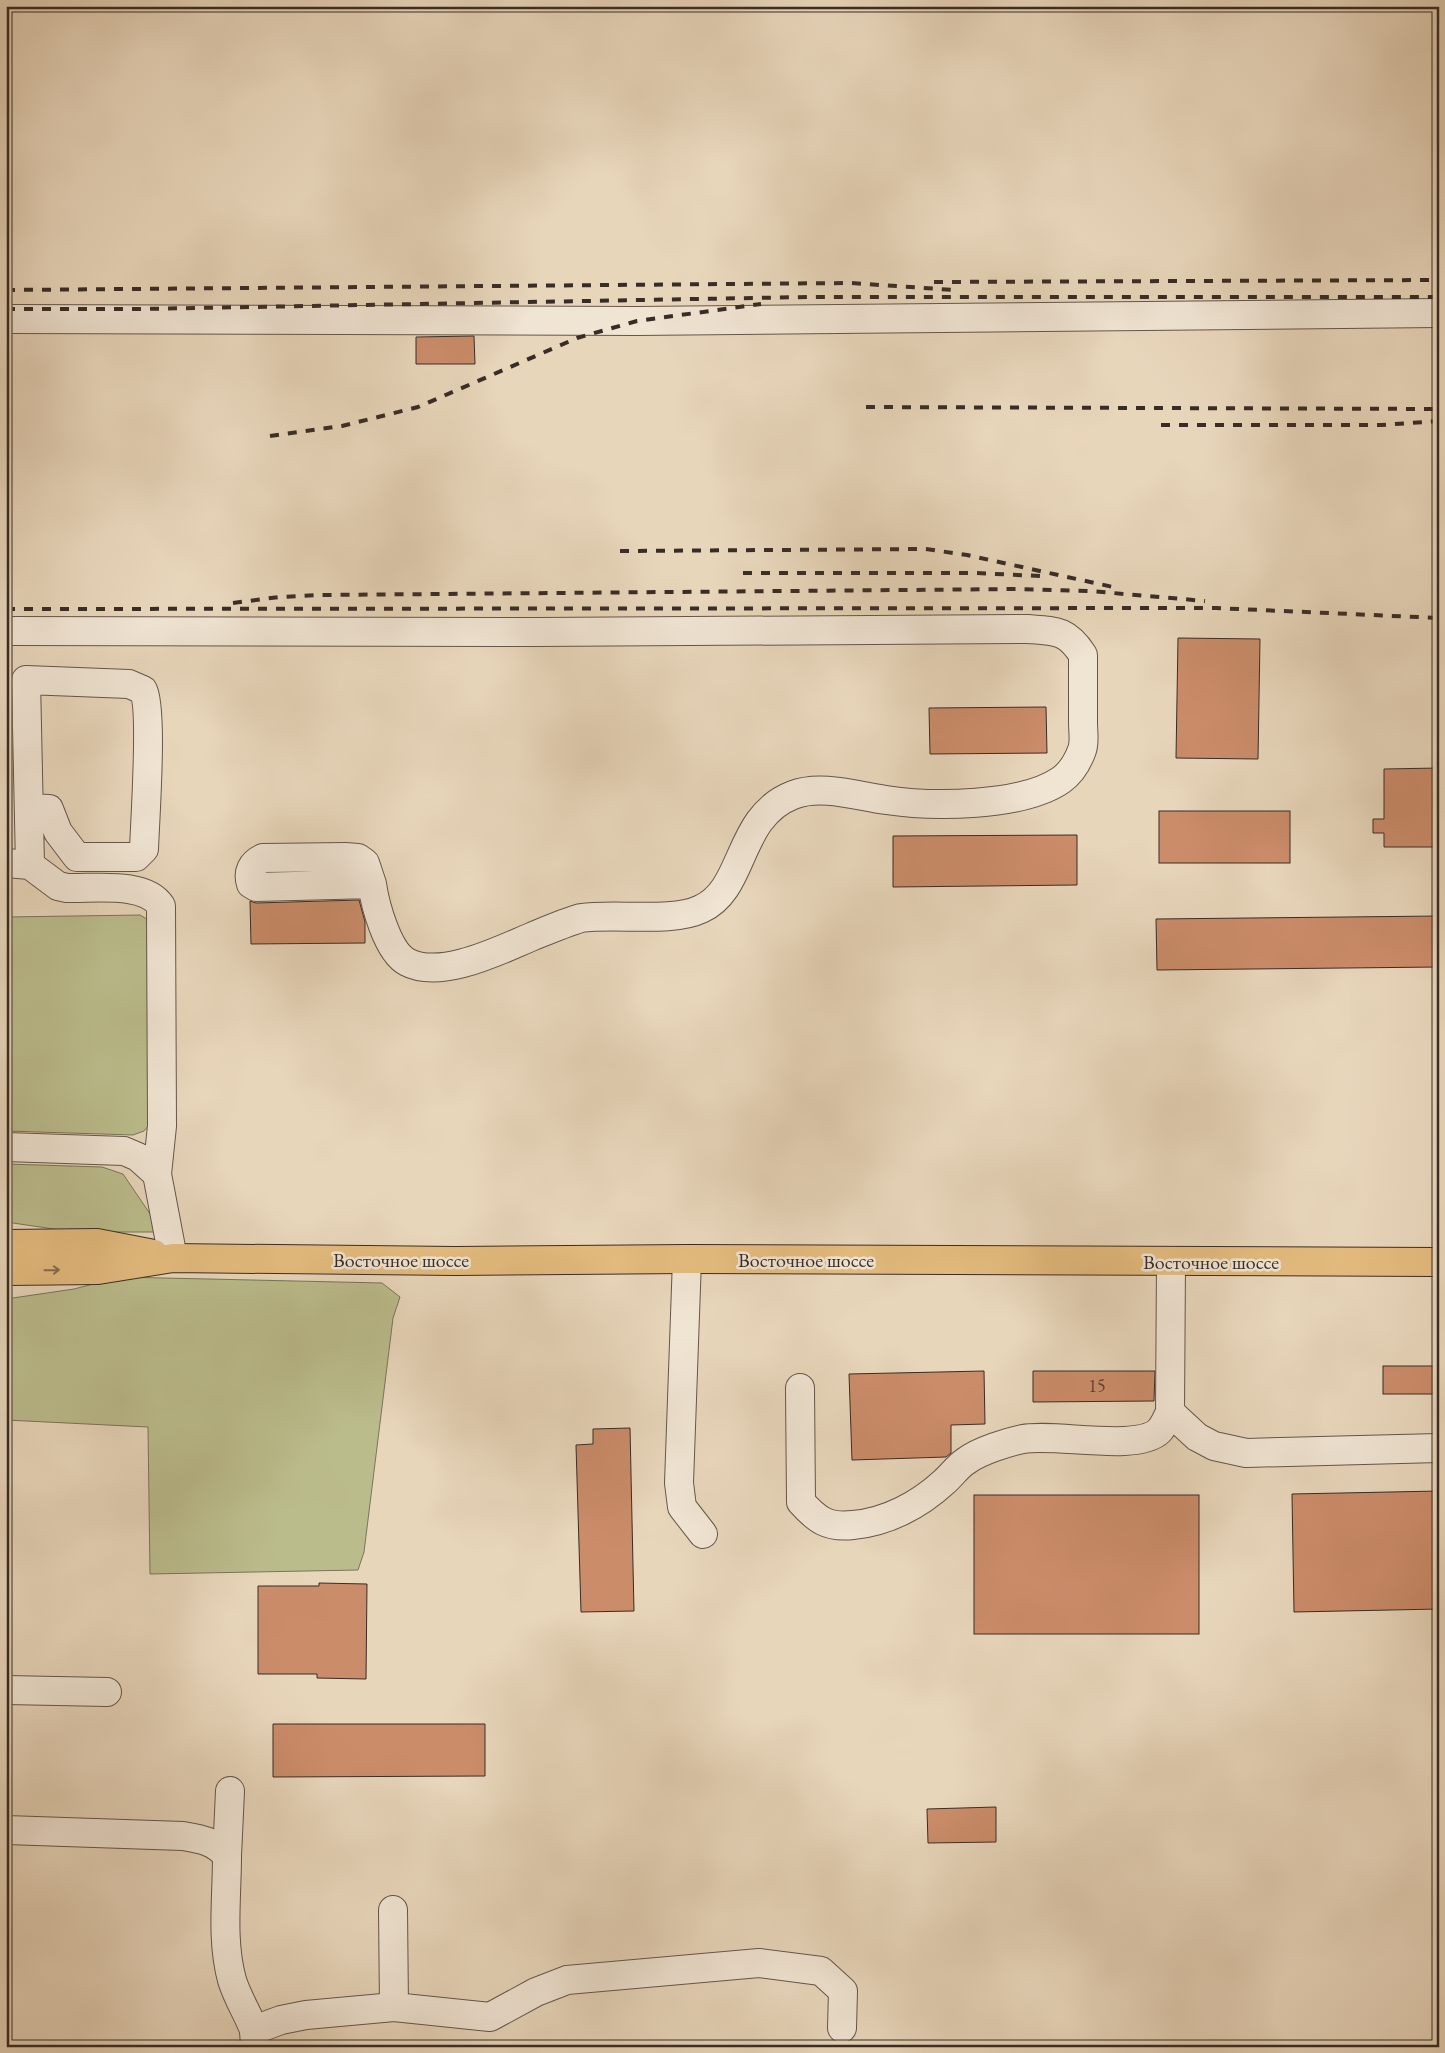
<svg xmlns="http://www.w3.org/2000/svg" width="1445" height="2053" viewBox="0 0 1445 2053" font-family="'EB Garamond',serif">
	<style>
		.green { fill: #bbbc8c; stroke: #7a7459 }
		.building { fill: #cb8c6a; stroke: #392c26 }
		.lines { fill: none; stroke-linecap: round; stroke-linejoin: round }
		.minor-casing { stroke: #65564b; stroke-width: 30 }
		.major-casing { stroke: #392c26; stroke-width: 30 }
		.minor { stroke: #f0e4d3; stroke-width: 28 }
		.major { stroke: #e4bb7e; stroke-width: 28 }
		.rail { stroke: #392c26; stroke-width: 4; stroke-dasharray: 9 9; stroke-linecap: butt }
		.oneway { stroke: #866c4e }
		.labels { text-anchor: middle; stroke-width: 5; stroke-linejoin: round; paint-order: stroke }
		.number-label { font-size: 18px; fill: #5e4437 }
		.street-label { font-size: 20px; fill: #392c26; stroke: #f0e4d3 }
	</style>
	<rect width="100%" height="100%" fill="#e8d6bb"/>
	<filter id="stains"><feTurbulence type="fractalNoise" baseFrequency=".004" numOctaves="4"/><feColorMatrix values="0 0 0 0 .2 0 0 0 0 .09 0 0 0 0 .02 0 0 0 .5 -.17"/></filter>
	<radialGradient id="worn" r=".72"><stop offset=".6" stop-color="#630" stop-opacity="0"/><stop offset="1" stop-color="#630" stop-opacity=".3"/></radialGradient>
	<g class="green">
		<path d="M140 915 150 921 154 1119 144 1131 133 1135 6 1131V917Z"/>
		<path d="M6 1164 102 1167 123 1174 159 1227 160 1232H74L6 1222Z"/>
		<path d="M120 1277 382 1283 400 1297 393 1318 364 1552 358 1570 150 1574 148 1427 6 1420V1299L74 1289Z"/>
	</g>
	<g class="building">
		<path d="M474 336 475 364H416V337Z"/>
		<path d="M1178 638 1260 639 1258 759 1176 758Z"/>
		<path d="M1046 707 1047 753 930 754 929 708Z"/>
		<path d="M1439 768V847H1384V833H1373V819H1384V769Z"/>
		<rect x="1159" y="811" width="131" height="52"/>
		<path d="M1077 835V885L893 887V836Z"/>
		<path d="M359 900 365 922V943L251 944 250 901 256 903Z"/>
		<path d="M1439 916V967L1157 970 1156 919Z"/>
		<rect x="1383" y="1366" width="56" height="28"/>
		<path d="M984 1371 985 1424 951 1425V1453L946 1457 852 1460 849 1374Z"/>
		<path d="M1033 1371H1155L1154 1401 1033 1402Z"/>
		<path d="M630 1428 634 1611 581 1612 576 1445 593 1444V1429Z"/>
		<path d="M1439 1491V1609L1294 1612 1292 1494Z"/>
		<rect x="974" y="1495" width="225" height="139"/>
		<path d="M319 1583 367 1584 366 1679 317 1678V1674H258V1586H319Z"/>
		<path d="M273 1724H485V1776L273 1777Z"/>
		<path d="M996 1807V1842L928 1843 927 1809Z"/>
	</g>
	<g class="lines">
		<defs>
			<g id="minor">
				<path d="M6 319 637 321 1439 313"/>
				<path d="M6 631 537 632 1028 629C1056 631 1067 630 1083 655 1083 678 1083 701 1083 723 1083 731 1085 742 1082 750 1078 761 1071 773 1061 780 1022 807 932 807 886 800 857 796 821 784 793 795 736 817 746 889 701 909 672 923 616 913 581 918 564 923 548 930 531 937 500 950 441 980 407 962 387 951 375 904 372 884L256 887 251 884C247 872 252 863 263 858L345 857 358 858 365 863 372 884"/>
				<path d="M29 808 49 809 58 832 77 857H136L144 849C145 821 153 707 143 690L129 684 26 680 30 865"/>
				<path d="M6 863 30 865 58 886 67 888C94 889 145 881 161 906L162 1126 157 1174 138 1157 124 1151 6 1147"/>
				<path d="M157 1174 173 1258"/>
				<path d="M687 1259 679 1483 682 1507 703 1534"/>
				<path d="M800 1388 801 1502C817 1520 828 1528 853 1525 887 1522 919 1505 944 1482 952 1475 958 1466 966 1461 979 1451 1008 1442 1023 1439 1055 1433 1137 1452 1159 1431 1164 1426 1167 1418 1170 1412L1171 1262"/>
				<path d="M1170 1412 1197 1437 1214 1446 1246 1453 1439 1448"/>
				<path d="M6 1690 107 1692"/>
				<path d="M6 1830 183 1836C201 1839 215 1841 227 1856 227 1898 221 1940 232 1980 237 1997 248 2014 254 2030"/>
				<path d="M227 1856 230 1791"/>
				<path d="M393 1910 394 2007"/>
				<path d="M255 2047 254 2030 281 2020 306 2015 394 2007 490 2017 536 1992 567 1980 759 1963 821 1971 843 1991 842 2028"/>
			</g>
			<g id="major">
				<path d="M6 1244 97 1243 154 1254"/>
				<path d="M6 1271 98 1270 173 1258 455 1261 687 1259 1439 1262"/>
			</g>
		</defs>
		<use href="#minor" class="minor-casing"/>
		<use href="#major" class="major-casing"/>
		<use href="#minor" class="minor"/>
		<use href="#major" class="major"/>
		<g class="rail">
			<path d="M934 282 1439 280"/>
			<path d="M6 290 851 283 954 290"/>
			<path d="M6 309H140L808 297H1439"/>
			<path d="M866 407 1439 409"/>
			<path d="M1161 425H1381L1439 421"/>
			<path d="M270 436 342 426 418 407 577 338 637 321 761 304"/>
			<path d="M620 551 926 549 967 555 1113 587"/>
			<path d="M743 573H975L1040 576"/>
			<path d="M233 603 279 597 320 595 1020 589 1090 591 1205 601"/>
			<path d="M6 609 1216 608 1439 618"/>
		</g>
	</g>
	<defs><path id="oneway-shaft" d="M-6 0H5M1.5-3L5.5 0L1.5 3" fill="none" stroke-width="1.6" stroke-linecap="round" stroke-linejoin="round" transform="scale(1.25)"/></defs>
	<use class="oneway" href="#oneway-shaft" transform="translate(52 1270) rotate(-1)"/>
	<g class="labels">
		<g class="number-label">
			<text x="1097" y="1392">15</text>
		</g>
		<g class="street-label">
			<text x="401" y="1267">Восточное шоссе</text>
			<text x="806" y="1267">Восточное шоссе</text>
			<text x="1211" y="1269">Восточное шоссе</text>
		</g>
	</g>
	<rect width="1445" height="2053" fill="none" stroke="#e8d6bb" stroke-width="25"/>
	<rect x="8" y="8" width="1430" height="2038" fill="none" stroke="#392c26" stroke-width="2.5"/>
	<rect x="12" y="12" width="1420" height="2028" fill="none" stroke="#392c26"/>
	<rect width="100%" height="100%" filter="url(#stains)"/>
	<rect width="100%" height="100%" fill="url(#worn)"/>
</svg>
